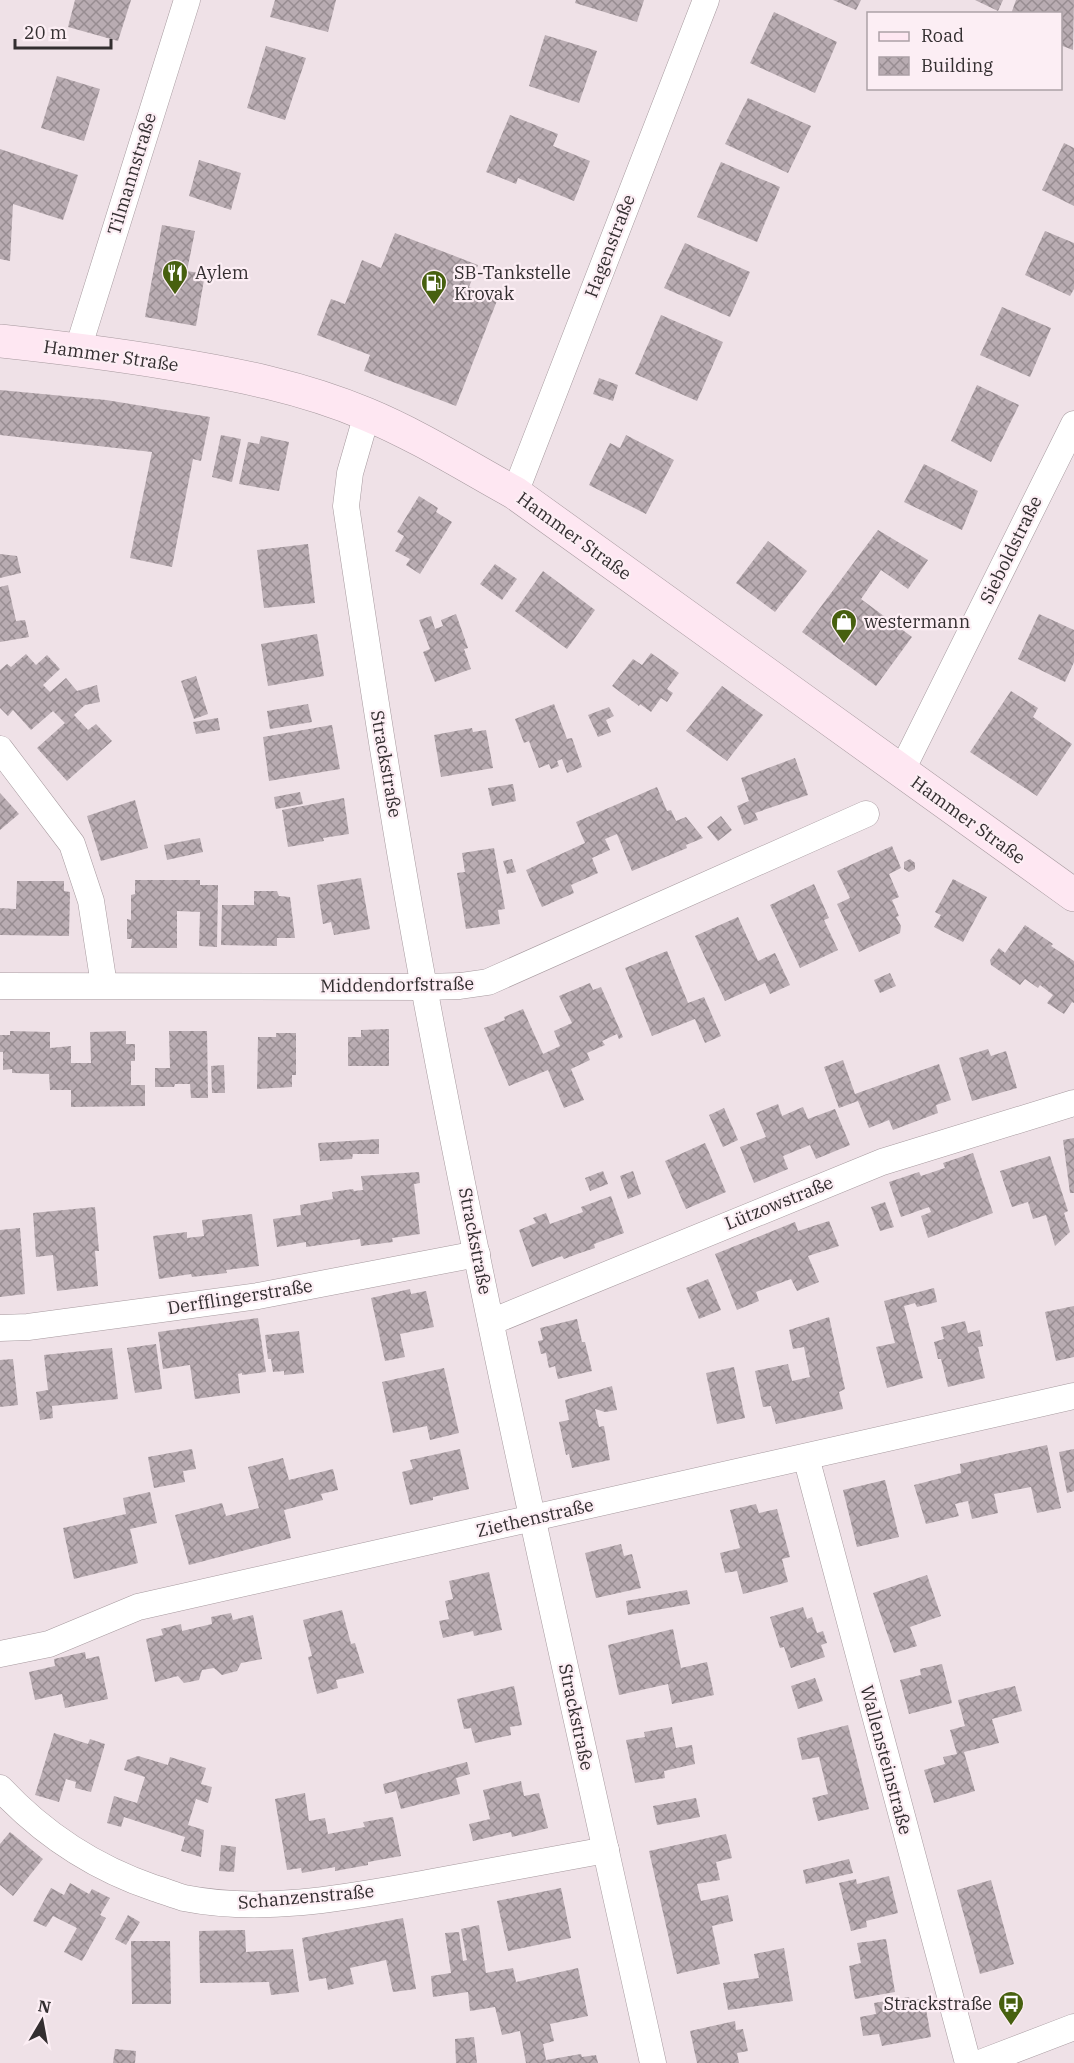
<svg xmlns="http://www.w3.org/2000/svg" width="1074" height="2063" viewBox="0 0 1074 2063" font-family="'IBM Plex Serif',serif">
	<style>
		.building { fill: url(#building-cross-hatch) }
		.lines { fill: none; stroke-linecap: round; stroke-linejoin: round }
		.street-casing { stroke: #a6999e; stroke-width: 27 }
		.secondary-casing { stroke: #a6999e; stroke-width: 34 }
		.street { stroke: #fff; stroke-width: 26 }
		.secondary { stroke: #fee7f2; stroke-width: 33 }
		.labels { text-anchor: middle; stroke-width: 4.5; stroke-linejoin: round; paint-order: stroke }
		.street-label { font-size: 18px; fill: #332e30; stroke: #fceef4 }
		.poi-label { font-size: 18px; fill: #332e30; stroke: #fceef4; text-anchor: start }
	</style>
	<defs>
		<pattern id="building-cross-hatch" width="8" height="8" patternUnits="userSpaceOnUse" patternTransform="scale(1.5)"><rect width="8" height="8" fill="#b9acb2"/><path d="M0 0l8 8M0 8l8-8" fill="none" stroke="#978c91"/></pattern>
	</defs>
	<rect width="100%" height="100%" fill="#efe1e7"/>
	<g class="building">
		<path d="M75 0H131L118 41 68 27Z"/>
		<path d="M275 0H336L328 32 270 17Z"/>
		<path d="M576 0H644L637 22 575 3Z"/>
		<path d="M833 0H861L856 10Z"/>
		<path d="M975 0H1003L998 11Z"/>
		<path d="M1016 0H1074L1073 50 1060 45V14H1011Z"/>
		<path d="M774 12 837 42 815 93 750 63Z"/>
		<path d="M545 35 597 51 579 103 529 86Z"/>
		<path d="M266 46 306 58 285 120 247 108Z"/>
		<path d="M57 76 100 89 84 141 41 128Z"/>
		<path d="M748 98 811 126 788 173 725 144Z"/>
		<path d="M510 115 558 134 553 146 590 161 574 201 518 178 516 184 486 172Z"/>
		<path d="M1064 143 1074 148V206L1042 190Z"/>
		<path d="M0 149 78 175 63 220 13 204 10 261 0 259Z"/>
		<path d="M199 160 241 173 231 210 189 196Z"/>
		<path d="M721 162 780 187 757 242 697 217Z"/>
		<path d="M162 225 195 231 187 271 205 274 196 326 145 317Z"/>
		<path d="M1045 231 1074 243V289L1070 296 1025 275Z"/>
		<path d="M395 233 478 265 469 287 498 298 456 406 364 371 370 355 317 335 331 299 345 304 362 260 381 268Z"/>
		<path d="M685 243 750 272 730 317 664 288Z"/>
		<path d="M1002 307 1051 328 1030 377 980 355Z"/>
		<path d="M661 315 723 342 697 401 635 374Z"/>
		<path d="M599 378 618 385 613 401 593 394Z"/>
		<path d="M977 385 1019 405 991 462 951 441Z"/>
		<path d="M0 390 106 400 210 417 201 461 193 459 172 567 130 558 152 452 0 435Z"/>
		<path d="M221 435 241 439 232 482 212 477Z"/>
		<path d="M626 435 674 460 646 514 589 485 610 443 620 448Z"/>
		<path d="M261 436 289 442 279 491 239 484 248 442 259 444Z"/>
		<path d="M924 464 978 491 962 530 904 502Z"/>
		<path d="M419 496 438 508 436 512 452 522 420 574 406 565 410 559 395 551 404 536 397 532Z"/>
		<path d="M878 530 928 560 908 589 881 570 861 599 912 637 876 686 802 632Z"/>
		<path d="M768 541 807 571 775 612 736 583Z"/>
		<path d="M308 544 315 603 264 608 257 550Z"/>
		<path d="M0 554 17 556 21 573 0 578Z"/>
		<path d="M495 564 517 579 502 600 480 584Z"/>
		<path d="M543 571 595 610 567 649 515 611Z"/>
		<path d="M8 585 16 621 25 620 29 637 0 642V587Z"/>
		<path d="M456 614 468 648 464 649 471 669 435 682 423 652 430 649 419 620 431 616 435 629 443 626 441 620Z"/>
		<path d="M1039 614 1074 630V662L1065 682 1018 659Z"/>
		<path d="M317 634 324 676 268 686 261 644Z"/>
		<path d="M651 653 679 673 667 689 673 693 667 702 661 698 651 712 640 704 639 706 612 686 633 659 642 665Z"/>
		<path d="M26 654 36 665 47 655 60 669 43 685 50 692 66 678 77 691 97 685 100 702 85 705 74 715 88 730 96 724 112 741 67 781 37 748 65 723 53 711 31 730 13 710 8 716 0 708V670L7 664 11 667Z"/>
		<path d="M196 676 208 714 194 719 181 681Z"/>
		<path d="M722 686 763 715 727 761 686 731Z"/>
		<path d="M1011 691 1038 708 1033 717 1072 744 1037 796 970 752Z"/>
		<path d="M308 704 312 722 270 729 267 711Z"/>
		<path d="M554 704 567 739 572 738 582 767 567 773 562 759 557 761 559 766 551 769 549 764 539 768 529 741 524 743 515 719Z"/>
		<path d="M609 707 614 716 606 720 611 732 598 737 588 715Z"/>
		<path d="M218 718 220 730 196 734 193 722Z"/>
		<path d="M332 725 340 769 269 781 263 737Z"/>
		<path d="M472 728 473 732 486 730 493 768 441 777 434 735Z"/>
		<path d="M795 758 808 795 755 813 758 820 744 825 737 806 749 801 741 778Z"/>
		<path d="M513 784 516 801 492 806 488 788Z"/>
		<path d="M657 787 667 811 671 810 676 821 686 817 703 838 686 845 687 848 632 871 617 834 605 839 610 850 592 858 598 873 571 885 574 893 542 907 526 870 585 843 576 822Z"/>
		<path d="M300 792 303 804 276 809 274 797Z"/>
		<path d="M0 793 19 814 0 830Z"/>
		<path d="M344 798 349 834 323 838 324 841 288 847 282 810Z"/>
		<path d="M135 800 148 848 101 861 87 816Z"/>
		<path d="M721 816 732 830 718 841 707 827Z"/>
		<path d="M200 838 203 852 167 860 164 845Z"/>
		<path d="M892 846 901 868 889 874 899 897 892 900 899 916 896 917 901 926 900 933 859 952 837 904 850 898 837 871Z"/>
		<path d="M494 848 505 909 498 910 500 924 466 929 457 873 465 872 462 853Z"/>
		<path d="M512 859 516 872 507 874 503 861Z"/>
		<path d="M910 859 915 863V869L909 872 904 869V862Z"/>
		<path d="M361 878 370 929 334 935 331 922 323 924 317 885Z"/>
		<path d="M953 879 987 897 963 942 934 927 941 915 935 912Z"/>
		<path d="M135 880H200V885H218L217 947 199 946 200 912 177 911V948H131L132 939H127V919L131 920V895L135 894Z"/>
		<path d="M17 881H64V891L70 892 69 936 0 935V908L16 909Z"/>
		<path d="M814 884 829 918 824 920 838 950 800 968 770 905Z"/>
		<path d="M254 891H277L279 896 290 897 295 938H277V946L221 945 222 905H254Z"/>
		<path d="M738 917 758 961 775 953 790 985 770 994 765 983 725 1001 695 936Z"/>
		<path d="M1025 925 1053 944 1051 946 1057 950 1074 961V1003L1072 1002 1064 1014 1047 1003 1053 995 1040 985 1038 988 1025 979 1020 985 991 965 990 960 999 948 1005 953Z"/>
		<path d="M667 951 688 1003 704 997 721 1036 705 1043 695 1019 652 1036 625 968Z"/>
		<path d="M890 973 896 986 880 993 874 980Z"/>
		<path d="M590 983 593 990 601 987 623 1037 619 1039 617 1034 602 1041 605 1045 587 1053 590 1060 571 1069 584 1100 564 1108 548 1070 509 1086 484 1028 505 1020 504 1017 523 1009 543 1054 560 1046 554 1031 572 1023 559 996Z"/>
		<path d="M389 1029V1066H348V1037H361V1030Z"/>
		<path d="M10 1031 50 1032V1048L71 1046V1063H91L90 1032 126 1031V1044H135V1061H131V1085H145V1106L71 1107V1090H50L49 1074 12 1073V1069L3 1070V1052H0V1035H10Z"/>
		<path d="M169 1031H207L208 1098H191L190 1084H175L174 1087H155V1068H170Z"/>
		<path d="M276 1033H296V1075H292V1087L257 1089 258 1037H276Z"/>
		<path d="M988 1049 991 1056 1006 1051 1017 1088 972 1101 959 1058Z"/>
		<path d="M843 1060 855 1094 939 1064 951 1100 936 1105 938 1113 893 1130 889 1120 869 1128 858 1101 839 1108 824 1067Z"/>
		<path d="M224 1065 225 1093H212L211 1066Z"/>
		<path d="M778 1104 782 1116 803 1107 808 1119 835 1109 850 1145 816 1159 810 1145 783 1156 788 1169 754 1183 740 1147 766 1137 756 1113Z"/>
		<path d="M724 1108 738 1140 723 1147 709 1115Z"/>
		<path d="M1074 1138V1193H1070L1063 1140Z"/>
		<path d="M379 1139V1154H353L352 1159 320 1161 318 1143Z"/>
		<path d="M705 1143 726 1192 686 1209 665 1161Z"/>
		<path d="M973 1153 993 1213 928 1238 921 1216 931 1212 929 1207 901 1217 889 1182 919 1172 921 1176 945 1168 943 1163Z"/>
		<path d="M1050 1156 1068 1211 1064 1213 1070 1232 1055 1246 1046 1215 1033 1219 1028 1202 1012 1207 1000 1171Z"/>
		<path d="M603 1171 608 1184 590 1191 585 1178Z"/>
		<path d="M633 1171 641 1194 628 1199 620 1176Z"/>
		<path d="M419 1172 420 1183 414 1184 420 1234 392 1238 393 1242 361 1246 360 1239 306 1247V1242L277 1247 273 1219 301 1215 300 1205 333 1199 332 1192 353 1189 354 1191 363 1190 361 1176Z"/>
		<path d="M611 1196 624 1233 594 1244 595 1248 580 1253 564 1259 562 1256 532 1267 519 1230 536 1223 533 1218 546 1213 550 1224 583 1212 581 1207Z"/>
		<path d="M885 1202 894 1227 880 1231 871 1207Z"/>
		<path d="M95 1207 99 1251H95L98 1286 57 1291 53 1255 36 1257 33 1213Z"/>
		<path d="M252 1214 259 1266 226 1270 227 1273 192 1277 191 1274 159 1279 153 1236 187 1232V1238L204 1236 202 1220Z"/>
		<path d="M829 1221 839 1246 808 1256 819 1282 797 1291 791 1279 756 1292 759 1301 737 1310 715 1254 795 1222 798 1231Z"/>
		<path d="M20 1228 25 1294 0 1297V1230Z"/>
		<path d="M708 1279 721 1310 699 1319 686 1288Z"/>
		<path d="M934 1288 937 1302 917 1307 915 1303 904 1306 923 1378 887 1388 876 1347 895 1343 884 1301Z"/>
		<path d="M410 1289 411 1294 426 1291 434 1327 400 1334 405 1357 385 1361 371 1298Z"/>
		<path d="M1074 1306V1357L1056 1361 1045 1312Z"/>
		<path d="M829 1317 845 1389 839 1392 843 1409 776 1424 771 1406 763 1407 755 1371 788 1364 792 1381 810 1377 804 1347 793 1349 789 1330Z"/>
		<path d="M258 1318 266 1372 242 1375V1373L238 1374 240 1393 195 1399 190 1365 163 1369 158 1332Z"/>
		<path d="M577 1319 582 1342H585L592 1371 558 1379 555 1366 549 1368 546 1353 541 1354 538 1341 543 1340 540 1328Z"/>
		<path d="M965 1321 968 1333 980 1330 983 1346 978 1347 985 1378 948 1387 941 1359H938L934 1342 944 1339 941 1327Z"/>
		<path d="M299 1331 304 1373 284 1375V1371L273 1372 271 1359H268L265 1335Z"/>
		<path d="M156 1344 162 1389 135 1393 127 1348Z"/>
		<path d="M112 1348 118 1399 52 1406 53 1418 40 1420 36 1392 48 1390 44 1355Z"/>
		<path d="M13 1359 18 1405 0 1407V1360Z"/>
		<path d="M734 1367 745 1418 717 1424 706 1373Z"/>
		<path d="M444 1368 459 1433 430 1440 427 1426 393 1433 382 1382Z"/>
		<path d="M612 1386 617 1410 605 1412 595 1409 599 1427 604 1426 610 1460 572 1468 569 1454 566 1455 559 1422 569 1420 565 1400Z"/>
		<path d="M1047 1445 1061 1508 1037 1513 1031 1487 994 1494 998 1513 972 1519 968 1501 955 1504 959 1516 926 1524 914 1485 961 1473 960 1464Z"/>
		<path d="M192 1449 196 1469 183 1471 185 1482 154 1488 148 1457Z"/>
		<path d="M460 1449 469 1489 433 1497V1500L410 1505 402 1472 413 1469 410 1460Z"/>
		<path d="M1074 1449V1491L1067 1493 1059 1452Z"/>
		<path d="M283 1458 289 1480 333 1469 338 1490 321 1494 323 1500 284 1510 291 1538 189 1565 175 1515 222 1503 226 1516 259 1508 248 1467Z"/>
		<path d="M885 1480 899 1537 857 1547 843 1490Z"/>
		<path d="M150 1492 157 1523 130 1529 138 1563 74 1579 63 1528 126 1514 123 1498Z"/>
		<path d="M756 1504 759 1513 777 1509 790 1557 782 1559 788 1582 743 1594 737 1571 725 1573 720 1553 740 1548 730 1510Z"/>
		<path d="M621 1544 624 1556 632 1554 641 1588 596 1598 585 1553Z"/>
		<path d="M489 1572 502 1630 474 1636 473 1631 443 1638 439 1621 449 1619 445 1601 453 1599 449 1581Z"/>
		<path d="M927 1575 941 1616 910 1627 917 1646 894 1653 873 1593Z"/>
		<path d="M687 1590 690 1604 628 1615 626 1601Z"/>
		<path d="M803 1607 807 1619 812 1617 817 1633 823 1631 827 1643 821 1645 825 1657 791 1668 784 1647 780 1648 770 1617Z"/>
		<path d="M342 1610 351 1644 355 1643 364 1673 336 1680 338 1688 317 1694 308 1657 312 1656 303 1620Z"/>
		<path d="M231 1613 233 1620 253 1615 262 1659 241 1663 237 1671 222 1675 214 1668 202 1670 199 1680 184 1683 178 1676 155 1682 146 1639 163 1635 161 1629 181 1624 182 1631 212 1624 211 1617Z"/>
		<path d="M673 1629 681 1668 707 1662 714 1695 672 1704 668 1684 619 1695 608 1645Z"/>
		<path d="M85 1652 86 1659 99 1656 108 1699 65 1708 62 1694 35 1700 29 1672 55 1666 54 1659Z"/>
		<path d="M942 1664 952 1703 909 1714 900 1680 921 1675 920 1669Z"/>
		<path d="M815 1678 823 1701 798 1709 791 1686Z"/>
		<path d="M514 1686 522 1725 510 1727 511 1735 475 1743 471 1728 464 1729 457 1699Z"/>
		<path d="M1015 1686 1022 1711 992 1719 999 1743 964 1752 975 1791 934 1803 924 1770 945 1764 943 1757 957 1754 950 1730 965 1726 958 1700Z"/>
		<path d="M848 1725 869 1809 818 1821 812 1798 828 1794 819 1757 802 1760 797 1738Z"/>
		<path d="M672 1727 676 1748 692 1745 695 1764 664 1771 665 1778 635 1783 626 1740 645 1737 644 1732Z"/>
		<path d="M54 1733 88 1744 90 1739 105 1744 91 1792 75 1788 76 1782 66 1779 59 1802 35 1795Z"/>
		<path d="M138 1756 168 1765 170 1757 206 1768 201 1784 212 1787 208 1803 196 1799 188 1825 204 1830 201 1857 181 1851 185 1837 124 1817 121 1827 107 1823 114 1796 137 1803 145 1777 124 1770 127 1760Z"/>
		<path d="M467 1762 470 1774 456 1778 460 1794 401 1809 396 1791 385 1794 383 1784Z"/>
		<path d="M521 1781 524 1796 539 1793 548 1828 512 1837 511 1832 473 1841 469 1824 490 1819 483 1790Z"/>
		<path d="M305 1793 309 1821 325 1818 328 1834 365 1827 363 1822 393 1817 401 1856 368 1862V1865L335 1871V1867L302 1873 301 1868 287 1870 275 1799Z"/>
		<path d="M696 1798 700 1817 657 1825 653 1806Z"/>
		<path d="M10 1832 43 1859 13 1896 0 1885V1844Z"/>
		<path d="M726 1834 732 1858 716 1862 720 1880 697 1884 701 1901 728 1895 733 1921 712 1926 720 1964 677 1974 649 1851Z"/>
		<path d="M221 1845 236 1847 234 1872 219 1871Z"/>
		<path d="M849 1859 853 1873 806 1884 803 1870Z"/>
		<path d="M889 1876 898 1913 866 1921 867 1927 851 1931 839 1883 856 1879 857 1884Z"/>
		<path d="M991 1880 1014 1964 980 1974 957 1890Z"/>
		<path d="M70 1883 89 1894 92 1889 110 1898 100 1915 106 1918 82 1961 64 1952 77 1928 53 1916 46 1927 33 1921 51 1888 64 1895Z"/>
		<path d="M561 1888 571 1938 508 1951 497 1901Z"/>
		<path d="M128 1915 140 1922 126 1945 115 1939Z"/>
		<path d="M403 1918 416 1989 393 1992 386 1960 350 1968 354 1984 328 1990 326 1978 309 1981 302 1938Z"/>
		<path d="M479 1925 486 1973 513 1968 516 1982 578 1968 588 2016 550 2024 554 2041 543 2044 546 2060 581 2054 582 2057 596 2055 598 2063H526L520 2031 502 2035 495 2007 470 2011 468 1992 433 1997 431 1976 451 1973 445 1933 459 1932 463 1961 467 1960 461 1929Z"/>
		<path d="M245 1930 246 1952 293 1949 299 1992 271 1995 269 1982 200 1983 199 1931Z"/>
		<path d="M886 1939 895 1992 855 1999 849 1966 861 1963 857 1943Z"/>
		<path d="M131 1941H170L171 2004H132Z"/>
		<path d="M784 1948 793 2001 728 2010 723 1983 759 1978 754 1954Z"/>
		<path d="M909 1997 910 2001 924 1998 931 2037 882 2046 879 2034 863 2036 860 2017 876 2014 874 2003Z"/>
		<path d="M735 2021 736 2030 743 2029 748 2051 737 2053 739 2063H697L690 2031Z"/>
		<path d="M474 2037 477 2063H456L455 2039Z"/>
		<path d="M115 2049 136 2051 135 2063H113Z"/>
	</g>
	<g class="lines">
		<defs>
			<g id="street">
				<path d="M78 349 187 0"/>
				<path d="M367 414 350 473 346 506C370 667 394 827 424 987 491 1347 574 1705 653 2063"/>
				<path d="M515 493 706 0"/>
				<path d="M0 749 72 844 91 901 104 985"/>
				<path d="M901 772 1074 424"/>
				<path d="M0 986 424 987 460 986 488 982 866 814"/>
				<path d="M491 1322 882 1162 1074 1103"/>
				<path d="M0 1328 28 1327 258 1296 477 1254"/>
				<path d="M806 1457 968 2063"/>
				<path d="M0 1654 49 1644 138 1607 1074 1396"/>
				<path d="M0 1788C43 1834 95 1868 154 1888 164 1891 174 1895 184 1898 264 1914 349 1897 427 1883 487 1872 546 1861 606 1850"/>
				<path d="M980 2063 1074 2027"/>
			</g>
			<path id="secondary" d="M0 341C56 347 112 354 167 363 235 374 302 387 366 414 417 435 466 466 515 493L1074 895"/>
		</defs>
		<use href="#street" class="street-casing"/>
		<use href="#secondary" class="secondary-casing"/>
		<use href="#street" class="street"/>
		<use href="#secondary" class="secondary"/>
	</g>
	<defs>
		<symbol id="restaurant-pin" viewBox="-11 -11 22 30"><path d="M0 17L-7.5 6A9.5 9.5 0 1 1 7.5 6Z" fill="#47600f" stroke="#fceef4"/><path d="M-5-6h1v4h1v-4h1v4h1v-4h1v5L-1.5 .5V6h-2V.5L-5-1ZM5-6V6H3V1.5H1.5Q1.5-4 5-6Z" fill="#fff"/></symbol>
		<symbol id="fuel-pin" viewBox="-11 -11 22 30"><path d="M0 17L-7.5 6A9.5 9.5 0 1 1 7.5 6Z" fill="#47600f" stroke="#fceef4"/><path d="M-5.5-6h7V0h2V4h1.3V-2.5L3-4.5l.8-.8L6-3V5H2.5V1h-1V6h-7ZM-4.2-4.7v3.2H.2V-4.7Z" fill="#fff"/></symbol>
		<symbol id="shop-pin" viewBox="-11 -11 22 30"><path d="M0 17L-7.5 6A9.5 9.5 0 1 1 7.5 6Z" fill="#47600f" stroke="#fceef4"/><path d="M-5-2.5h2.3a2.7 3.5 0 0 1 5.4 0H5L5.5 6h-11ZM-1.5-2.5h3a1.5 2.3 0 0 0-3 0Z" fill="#fff"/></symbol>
		<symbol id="bus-pin" viewBox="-11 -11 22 30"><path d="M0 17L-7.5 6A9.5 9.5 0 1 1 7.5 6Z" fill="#47600f" stroke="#fceef4"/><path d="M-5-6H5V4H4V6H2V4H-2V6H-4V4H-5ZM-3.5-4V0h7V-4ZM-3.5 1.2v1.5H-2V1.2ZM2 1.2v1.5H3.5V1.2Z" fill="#fff"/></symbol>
	</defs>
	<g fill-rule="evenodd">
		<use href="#restaurant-pin" x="160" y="258" width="30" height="40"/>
		<use href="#fuel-pin" x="419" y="268" width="30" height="40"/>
		<use href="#shop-pin" x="829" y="607" width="30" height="40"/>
		<use href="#bus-pin" x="996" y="1989" width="30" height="40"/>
	</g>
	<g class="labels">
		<g class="street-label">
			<text transform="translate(132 174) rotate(-73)" y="6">Tilmannstraße</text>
			<text transform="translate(610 246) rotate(-69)" y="6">Hagenstraße</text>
			<text transform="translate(111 356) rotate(8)" y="6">Hammer Straße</text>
			<text transform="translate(574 536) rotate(36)" y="6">Hammer Straße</text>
			<text transform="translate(1011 550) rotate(-64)" y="6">Sieboldstraße</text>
			<text transform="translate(386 764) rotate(80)" y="6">Strackstraße</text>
			<text transform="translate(968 820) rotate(36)" y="6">Hammer Straße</text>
			<text transform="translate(397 985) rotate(-1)" y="6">Middendorfstraße</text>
			<text transform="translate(779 1203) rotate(-22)" y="6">Lützowstraße</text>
			<text transform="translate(475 1241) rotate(79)" y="6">Strackstraße</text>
			<text transform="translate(240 1297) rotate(-9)" y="6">Derfflingerstraße</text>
			<text transform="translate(535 1518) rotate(-13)" y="6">Ziethenstraße</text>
			<text transform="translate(576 1717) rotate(78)" y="6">Strackstraße</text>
			<text transform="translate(886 1760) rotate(75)" y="6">Wallensteinstraße</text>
			<text transform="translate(306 1897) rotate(-5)" y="6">Schanzenstraße</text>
		</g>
		<g class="poi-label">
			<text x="195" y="279">Aylem</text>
			<text x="454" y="279">SB-Tankstelle<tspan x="454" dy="21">Krovak</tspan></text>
			<text x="864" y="628">westermann</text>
			<text x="992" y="2010" text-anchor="end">Strackstraße</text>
		</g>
	</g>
	<rect x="867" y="12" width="195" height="78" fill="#fceef4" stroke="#aca1a6" stroke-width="1.5"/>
	<rect x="879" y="32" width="30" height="9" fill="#fee7f2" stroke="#aca1a6" stroke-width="1.5"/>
	<text x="921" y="42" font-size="18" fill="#332e30">Road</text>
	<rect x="879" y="57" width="30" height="18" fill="url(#building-cross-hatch)" stroke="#aca1a6" stroke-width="1.5"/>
	<text x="921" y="72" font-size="18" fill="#332e30">Building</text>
	<g transform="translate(42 2021) rotate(10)" stroke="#fceef4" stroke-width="4.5" paint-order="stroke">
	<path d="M0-4.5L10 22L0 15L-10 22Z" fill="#332e30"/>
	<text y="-9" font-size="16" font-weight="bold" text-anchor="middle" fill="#332e30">N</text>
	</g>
	<path d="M15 39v9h96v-9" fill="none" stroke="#332e30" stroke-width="3"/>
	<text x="24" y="39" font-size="18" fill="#332e30" stroke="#fceef4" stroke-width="4.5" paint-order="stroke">20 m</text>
</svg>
